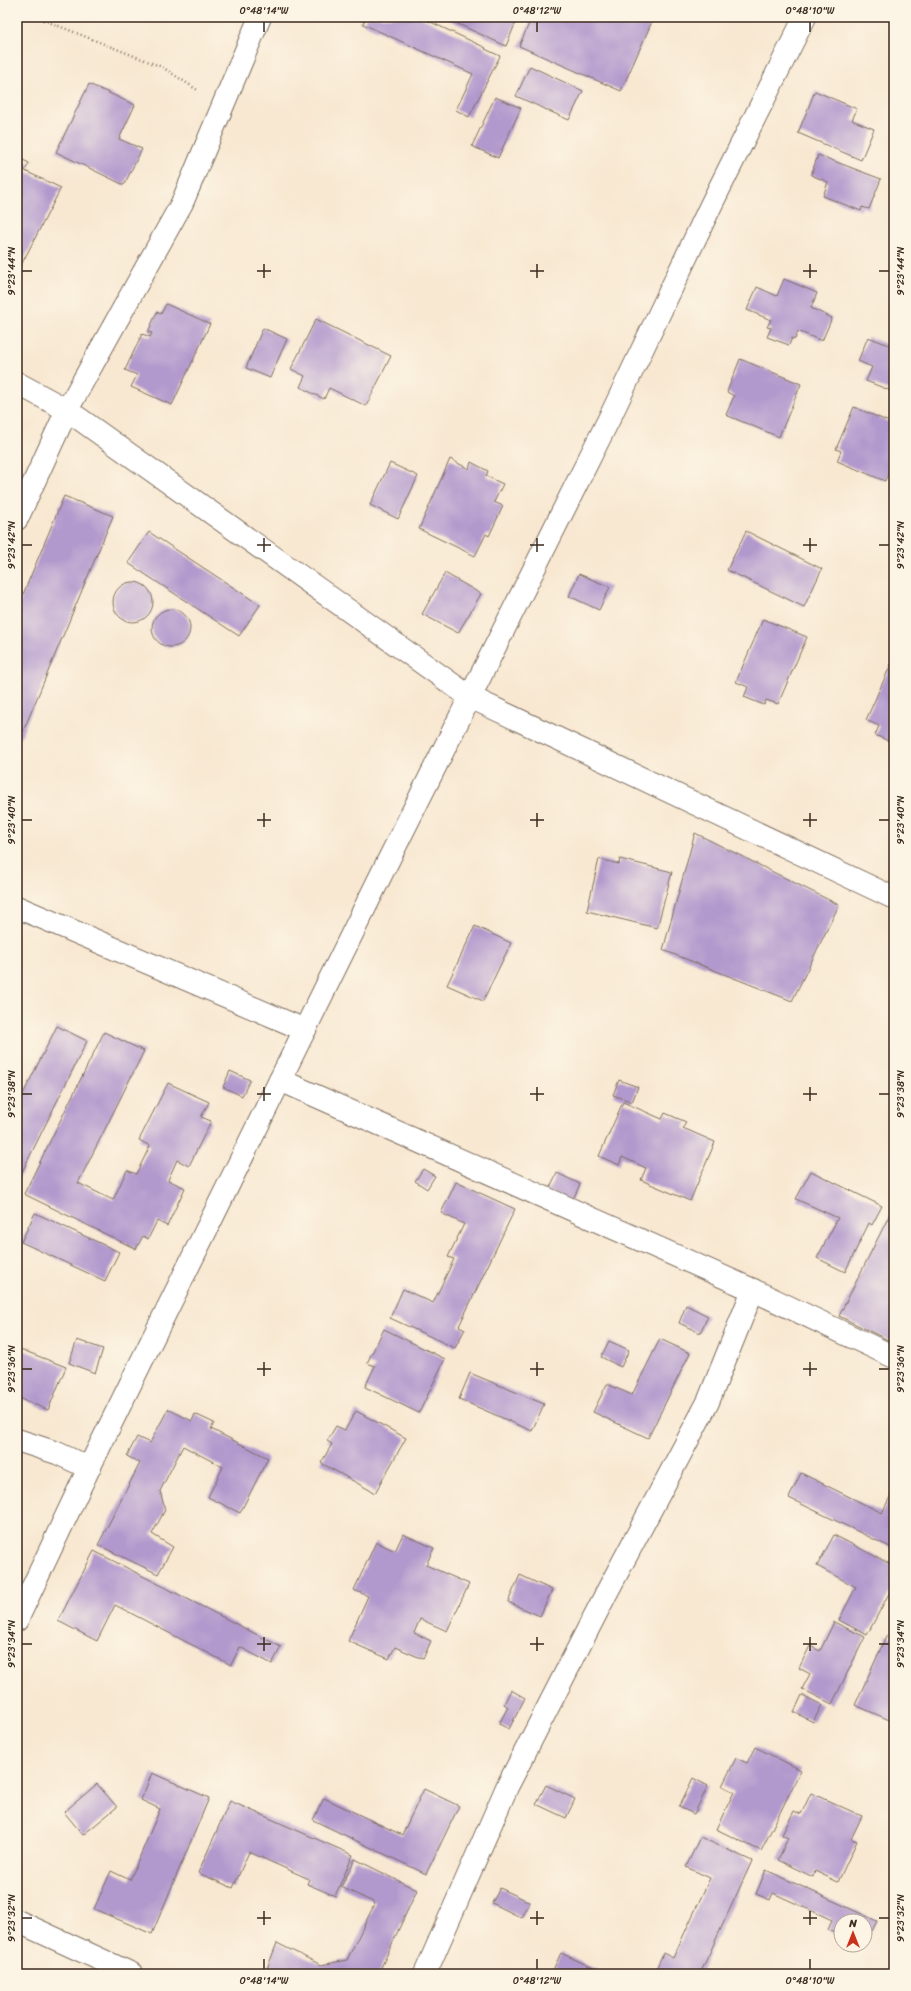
<svg xmlns="http://www.w3.org/2000/svg" width="911" height="1991" viewBox="0 0 911 1991" font-family="Sriracha,sans-serif">
	<style>
		.building { fill: #b299cd }
		.lines { fill: none; stroke-linecap: round; stroke-linejoin: round }
		.minor-casing { stroke: #7d6c5d; stroke-width: 24 }
		.path { stroke: #7d6c5d; stroke-width: 2.5; stroke-dasharray: 1 3; stroke-linecap: butt }
		.minor { stroke: #fff; stroke-width: 22 }
		.ticks { fill: none; stroke: #3b2a1e; stroke-width: 1.5 }
		.neatline { fill: none; stroke: #3b2a1e; stroke-width: 1.5 }
		.ticks-label { font-size: 10px; text-anchor: middle; fill: #3b2a1e }
	</style>
	<rect width="100%" height="100%" fill="#fcf5e5"/>
	<filter id="ink" filterUnits="userSpaceOnUse"><feTurbulence type="fractalNoise" baseFrequency=".025" numOctaves="2"/><feDisplacementMap in="SourceGraphic" scale="8" xChannelSelector="R" yChannelSelector="G"/><feConvolveMatrix kernelMatrix="1 2 1 2 8 2 1 2 1" color-interpolation-filters="sRGB"/></filter>
	<filter id="wash" filterUnits="userSpaceOnUse"><feTurbulence type="fractalNoise" baseFrequency=".012" numOctaves="4" result="noise"/><feDisplacementMap in="SourceGraphic" scale="16" xChannelSelector="R" yChannelSelector="G"/><feGaussianBlur stdDeviation="0.9" result="paint"/><feColorMatrix in="noise" values="0 0 0 0 0 0 0 0 0 0 0 0 0 0 0 0 0 1.4 0 .05"/><feComposite in="paint" operator="in"/></filter>
	<g filter="url(#wash)">
		<rect width="100%" height="100%" fill="#f8e8d2"/>
		<g id="blocks">
			<g class="building">
				<path d="M366 17H420L486 48 485 49 500 56 469 117 456 110 473 74 363 24Z"/>
				<path d="M443 17H518L506 46Z"/>
				<path d="M532 17H654L621 91 519 46Z"/>
				<path d="M530 66 583 91 569 120 516 96Z"/>
				<path d="M89 84 135 105 119 139 142 149 124 185 56 152Z"/>
				<path d="M815 91 857 109 852 120 874 129 861 160 798 133Z"/>
				<path d="M495 97 521 108 498 158 472 146Z"/>
				<path d="M818 155 881 179 869 209 862 207 861 211 823 196 828 182 811 175Z"/>
				<path d="M17 157 29 163 25 171 61 188 17 273Z"/>
				<path d="M784 279 817 293 811 308 832 318 822 341 798 331 795 339 792 338 789 345 767 337 771 328 767 327 771 320 747 310 757 287 777 296Z"/>
				<path d="M166 304 210 324 172 405 131 387 137 375 125 370 142 334 150 337 152 333 148 332 157 312 161 314Z"/>
				<path d="M316 319 391 356 366 406 329 388 324 399 300 387 305 376 291 369Z"/>
				<path d="M263 328 287 339 270 378 246 368Z"/>
				<path d="M868 337 894 347V392L866 381 872 367 858 361Z"/>
				<path d="M740 359 801 384 779 437 726 415 734 396 727 392Z"/>
				<path d="M854 407 894 424V459L885 481 837 461 841 451 836 449Z"/>
				<path d="M450 459 469 469 471 462 488 471 486 476 503 484 494 502 503 506 489 536 486 534 475 556 419 529Z"/>
				<path d="M390 463 418 476 398 519 370 505Z"/>
				<path d="M64 496 113 516 17 746V609Z"/>
				<path d="M746 531 822 569 804 607 727 570Z"/>
				<path d="M149 532 260 605 239 636 128 563Z"/>
				<path d="M445 573 481 594 458 633 422 614Z"/>
				<path d="M579 574 610 587 599 610 569 596Z"/>
				<circle cx="133" cy="602" r="20"/>
				<circle cx="171" cy="628" r="19"/>
				<path d="M763 619 807 637 778 704 766 700 764 705 744 697 748 687 736 682Z"/>
				<path d="M891 664 894 666 893 743 875 735 879 726 866 720Z"/>
				<path d="M695 833 839 905 792 1001 663 950Z"/>
				<path d="M599 859 619 864 620 859 672 872 657 928 587 911Z"/>
				<path d="M475 926 511 943 483 1001 447 985Z"/>
				<path d="M57 1026 87 1041 17 1182V1106Z"/>
				<path d="M104 1032 144 1051 78 1183 113 1200 127 1170 136 1174 150 1146 139 1140 168 1083 209 1102 201 1117 211 1121 189 1166 177 1160 168 1180 185 1188 167 1226 157 1221 148 1239 143 1236 136 1249 24 1194Z"/>
				<path d="M230 1071 250 1080 242 1096 223 1087Z"/>
				<path d="M619 1080 638 1087 632 1102 613 1095Z"/>
				<path d="M623 1102 662 1119 665 1113 686 1122 683 1128 715 1142 690 1201 641 1180 646 1168 622 1157 619 1165 599 1156Z"/>
				<path d="M423 1169 435 1176 427 1189 415 1181Z"/>
				<path d="M811 1171 882 1206 872 1225 869 1223 845 1272 817 1258 838 1218 796 1199Z"/>
				<path d="M557 1173 580 1184 572 1202 548 1191Z"/>
				<path d="M456 1182 515 1209 459 1326 465 1329 455 1348 390 1318 403 1289 433 1303 454 1259 448 1257 464 1224 441 1213Z"/>
				<path d="M891 1212 894 1213V1343L839 1316Z"/>
				<path d="M35 1213 119 1252 105 1281 21 1242Z"/>
				<path d="M686 1305 708 1316 700 1333 679 1323Z"/>
				<path d="M384 1329 445 1359 419 1413 365 1387 375 1366 367 1363Z"/>
				<path d="M660 1339 690 1353 648 1438 593 1412 607 1384 632 1395Z"/>
				<path d="M77 1340 103 1349 95 1373 69 1363Z"/>
				<path d="M609 1341 629 1350 621 1367 601 1357Z"/>
				<path d="M20 1349 66 1367 48 1410 17 1397V1357Z"/>
				<path d="M470 1373 544 1404 532 1431 459 1399Z"/>
				<path d="M168 1409 192 1421 195 1414 214 1423 211 1429 268 1458 240 1513 208 1497 223 1467 183 1446 160 1491 165 1510 152 1534 173 1547 158 1574 98 1545 140 1463 127 1456 137 1437 150 1443Z"/>
				<path d="M356 1411 406 1438 375 1493 321 1463 332 1444 327 1441 336 1426 345 1430Z"/>
				<path d="M801 1473 882 1513 894 1489V1549L789 1498Z"/>
				<path d="M403 1534 434 1548 426 1565 469 1584 447 1631 420 1619 414 1633 431 1641 423 1659 395 1647 389 1659 348 1641 368 1596 354 1590 376 1542 395 1551Z"/>
				<path d="M834 1535 894 1566V1584L867 1635 839 1620 856 1587 817 1566Z"/>
				<path d="M94 1551 281 1647 272 1664 240 1647 231 1665 115 1605 97 1641 58 1621Z"/>
				<path d="M520 1575 552 1590 540 1616 508 1602Z"/>
				<path d="M834 1622 865 1637 832 1704 802 1689 810 1674 799 1668 810 1646 820 1651Z"/>
				<path d="M887 1635 894 1638V1722L855 1705Z"/>
				<path d="M511 1690 525 1698 509 1729 499 1724 508 1707 504 1704Z"/>
				<path d="M802 1695 822 1705 813 1722 794 1712Z"/>
				<path d="M755 1747 801 1770 761 1851 716 1829 734 1792 722 1786 736 1758 747 1763Z"/>
				<path d="M152 1773 209 1798 152 1934 94 1909 111 1871 130 1880 160 1809 141 1800Z"/>
				<path d="M693 1778 708 1786 694 1814 679 1807Z"/>
				<path d="M97 1784 117 1807 83 1835 64 1812Z"/>
				<path d="M546 1785 575 1799 566 1818 536 1804Z"/>
				<path d="M424 1789 459 1806 426 1874 313 1820 324 1798 402 1835Z"/>
				<path d="M811 1793 862 1816 851 1839 857 1841 838 1882 815 1871 813 1877 778 1860 788 1838 782 1835 794 1811 801 1814Z"/>
				<path d="M230 1801 353 1855 335 1896 307 1884 309 1879 249 1852 233 1888 198 1873Z"/>
				<path d="M700 1837 752 1861 700 1974H654L663 1953 673 1958 710 1878 686 1867Z"/>
				<path d="M355 1859 417 1890 378 1974H265L277 1943 321 1965 347 1960 375 1903 341 1887Z"/>
				<path d="M766 1870 877 1921 872 1931 865 1927V1921H841V1936L828 1930 832 1920 773 1893 770 1900 756 1894Z"/>
				<path d="M500 1888 530 1902 522 1918 492 1903Z"/>
				<path d="M561 1953 606 1974H551Z"/>
			</g>
		</g>
	</g>
	<g filter="url(#ink)">
		<use href="#blocks" fill-opacity="0" stroke="#7d6c5d" stroke-width="1"/>
		<g class="lines">
			<defs>
				<g id="minor">
					<path d="M17 383 67 410 470 697 894 898"/>
					<path d="M17 519 67 410 182 203 260 17"/>
					<path d="M17 907 305 1030"/>
					<path d="M280 1080 753 1290 894 1357"/>
					<path d="M17 1440 57 1453 89 1468"/>
					<path d="M17 1620 89 1468 382 873 611 415 712 203 805 17"/>
					<path d="M17 1921 132 1974"/>
					<path d="M425 1974 507 1787 608 1590 708 1402 753 1290"/>
				</g>
			</defs>
			<use href="#minor" class="minor-casing"/>
			<path class="path" d="M36 17 162 67 199 91"/>
			<use href="#minor" class="minor"/>
		</g>
	</g>
	<path class="ticks" d="M264 22V32M537 22V32M810 22V32M264 264V278M537 264V278M810 264V278M22 271H32M257 271H271M530 271H544M803 271H817M879 271H889M264 538V552M537 538V552M810 538V552M22 545H32M257 545H271M530 545H544M803 545H817M879 545H889M264 813V827M537 813V827M810 813V827M22 820H32M257 820H271M530 820H544M803 820H817M879 820H889M264 1087V1101M537 1087V1101M810 1087V1101M22 1094H32M257 1094H271M530 1094H544M803 1094H817M879 1094H889M264 1362V1376M537 1362V1376M810 1362V1376M22 1369H32M257 1369H271M530 1369H544M803 1369H817M879 1369H889M264 1637V1651M537 1637V1651M810 1637V1651M22 1644H32M257 1644H271M530 1644H544M803 1644H817M879 1644H889M264 1911V1925M537 1911V1925M810 1911V1925M22 1918H32M257 1918H271M530 1918H544M803 1918H817M879 1918H889M264 1959V1969M537 1959V1969M810 1959V1969"/>
	<rect width="911" height="1991" fill="none" stroke="#fcf5e5" stroke-width="44"/>
	<g transform="translate(853 1933)"><circle r="19" fill="#fcf5e5" stroke="#afa495"/>
	<path d="M0-3L7 15L0 10L-7 15Z" fill="#c8321e"/>
	<text y="-6" font-size="11" font-weight="bold" text-anchor="middle" fill="#3b2a1e">N</text>
	</g>
	<rect x="22" y="22" width="867" height="1947" class="neatline"/>
	<g class="ticks-label">
		<text x="264" y="14">0°48'14"W</text>
		<text x="537" y="14">0°48'12"W</text>
		<text x="810" y="14">0°48'10"W</text>
		<text transform="translate(11 271) rotate(-90)" y="4">9°23'44"N</text>
		<text transform="translate(900 271) rotate(-90)" y="4">9°23'44"N</text>
		<text transform="translate(11 545) rotate(-90)" y="4">9°23'42"N</text>
		<text transform="translate(900 545) rotate(-90)" y="4">9°23'42"N</text>
		<text transform="translate(11 820) rotate(-90)" y="4">9°23'40"N</text>
		<text transform="translate(900 820) rotate(-90)" y="4">9°23'40"N</text>
		<text transform="translate(11 1094) rotate(-90)" y="4">9°23'38"N</text>
		<text transform="translate(900 1094) rotate(-90)" y="4">9°23'38"N</text>
		<text transform="translate(11 1369) rotate(-90)" y="4">9°23'36"N</text>
		<text transform="translate(900 1369) rotate(-90)" y="4">9°23'36"N</text>
		<text transform="translate(11 1644) rotate(-90)" y="4">9°23'34"N</text>
		<text transform="translate(900 1644) rotate(-90)" y="4">9°23'34"N</text>
		<text transform="translate(11 1918) rotate(-90)" y="4">9°23'32"N</text>
		<text transform="translate(900 1918) rotate(-90)" y="4">9°23'32"N</text>
		<text x="264" y="1984">0°48'14"W</text>
		<text x="537" y="1984">0°48'12"W</text>
		<text x="810" y="1984">0°48'10"W</text>
	</g>
</svg>
